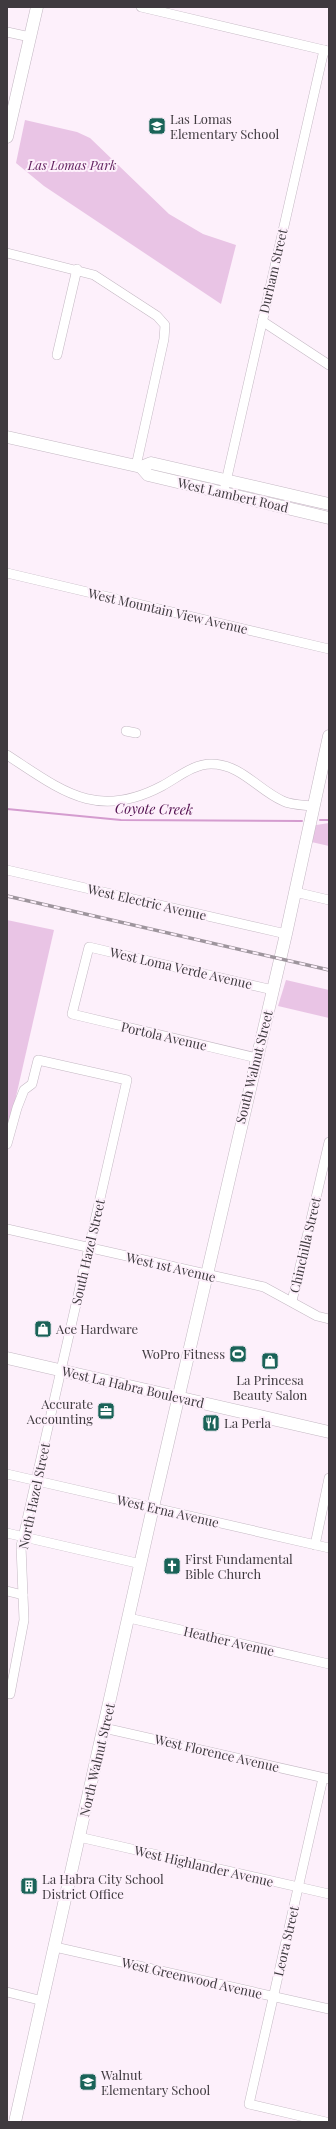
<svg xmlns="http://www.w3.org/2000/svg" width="336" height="2129" viewBox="0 0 336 2129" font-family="'Playfair Display',serif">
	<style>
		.green { fill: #e9c4e5 }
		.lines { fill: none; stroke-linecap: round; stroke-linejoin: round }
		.stream { stroke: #d49ccf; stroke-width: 2 }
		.street-casing { stroke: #c4b8c3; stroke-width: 10 }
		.secondary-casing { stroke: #c4b8c3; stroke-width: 13 }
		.street { stroke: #fff; stroke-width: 9 }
		.secondary { stroke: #fff; stroke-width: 12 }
		.rail-casing { stroke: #9e959d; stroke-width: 3.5 }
		.rail { stroke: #fdf0fb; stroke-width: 2; stroke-dasharray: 6; stroke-linecap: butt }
		.labels { text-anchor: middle; stroke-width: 4; stroke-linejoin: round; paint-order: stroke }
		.poi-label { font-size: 13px; fill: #3f3a3f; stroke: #fdf0fb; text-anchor: start }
		.park-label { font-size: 13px; font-style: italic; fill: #601f5d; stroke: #fdf0fb }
		.street-label { font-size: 13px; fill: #3f3a3f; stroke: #fdf0fb }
		.water-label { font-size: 14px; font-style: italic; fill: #510f4e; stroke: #fdf0fb }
	</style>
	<rect width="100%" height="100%" fill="#fdf0fb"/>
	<g class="green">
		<path d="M25 120 77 132 90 138 169 214 203 234 236 245 221 304 44 186 16 163Z"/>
		<path d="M329 823V846L307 841 310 826Z"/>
		<path d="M7 920 54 930 7 1136Z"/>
		<path d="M286 980 329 990V1018L278 1006Z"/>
	</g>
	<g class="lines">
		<g class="stream">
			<path d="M7 809 121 820 302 821"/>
			<path d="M320 820H329"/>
		</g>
		<defs>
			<g id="street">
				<path d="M141 7 328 51"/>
				<path d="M7 32 30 37"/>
				<path d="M7 253 94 275 157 316 165 325 164 339 136 466"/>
				<path d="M262 321 329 365"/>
				<path d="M57 355 77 269"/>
				<path d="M225 486 324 50"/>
				<path d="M7 573 329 649"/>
				<path d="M126 731 136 733"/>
				<path d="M7 755C61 790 96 821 162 786 177 778 193 764 211 764 241 764 258 790 283 801 291 805 303 805 313 806"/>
				<path d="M7 870 286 934"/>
				<path d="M295 892 329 900"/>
				<path d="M257 1058 72 1014 89 947 273 990"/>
				<path d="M7 1144 17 1108 24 1090 32 1084 38 1060 127 1080 21 1546 24 1620 10 1694"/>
				<path d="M7 1229 264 1287 317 1316 329 1319"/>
				<path d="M292 1301 329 1142"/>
				<path d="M7 1474 329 1548"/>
				<path d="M7 1533 141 1564"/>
				<path d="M315 1545 329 1478"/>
				<path d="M7 1591 23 1595"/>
				<path d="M129 1618 329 1664"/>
				<path d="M104 1728 329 1779"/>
				<path d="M323 1778 249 2104 326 2122"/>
				<path d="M79 1837 329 1894"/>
				<path d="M55 1947 329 2009"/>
				<path d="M7 1992 43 2001"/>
			</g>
			<g id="secondary">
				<path d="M7 137 37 7"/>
				<path d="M7 437 141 467 151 463 329 504"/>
				<path d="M141 467 148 475 329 518"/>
				<path d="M7 1358 329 1432"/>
				<path d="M15 2122 153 1507 286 934 329 736"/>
			</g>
		</defs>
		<use href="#street" class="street-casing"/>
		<use href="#secondary" class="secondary-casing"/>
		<use href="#street" class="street"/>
		<use href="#secondary" class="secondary"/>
		<defs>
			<path id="rail" d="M7 896 329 970"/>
		</defs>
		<use href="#rail" class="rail-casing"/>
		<use href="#rail" class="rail"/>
	</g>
	<defs>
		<symbol id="school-square" viewBox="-11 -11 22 22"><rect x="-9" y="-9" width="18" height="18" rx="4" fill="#1a6358" stroke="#fdf0fb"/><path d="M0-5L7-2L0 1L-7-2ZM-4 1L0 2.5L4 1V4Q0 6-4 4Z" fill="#fff"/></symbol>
		<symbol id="shop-square" viewBox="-11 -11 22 22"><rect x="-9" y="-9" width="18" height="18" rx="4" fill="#1a6358" stroke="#fdf0fb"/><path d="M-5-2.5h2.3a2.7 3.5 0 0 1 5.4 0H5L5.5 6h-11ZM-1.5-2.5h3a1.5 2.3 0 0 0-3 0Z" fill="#fff"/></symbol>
		<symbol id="stadium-square" viewBox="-11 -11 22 22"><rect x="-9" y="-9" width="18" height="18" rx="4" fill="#1a6358" stroke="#fdf0fb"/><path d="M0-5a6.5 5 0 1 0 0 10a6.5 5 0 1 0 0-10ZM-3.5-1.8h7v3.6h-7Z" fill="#fff"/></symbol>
		<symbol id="office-square" viewBox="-11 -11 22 22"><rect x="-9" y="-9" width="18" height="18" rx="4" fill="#1a6358" stroke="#fdf0fb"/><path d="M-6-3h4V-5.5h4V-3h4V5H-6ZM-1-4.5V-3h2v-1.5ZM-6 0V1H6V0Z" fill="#fff"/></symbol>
		<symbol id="restaurant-square" viewBox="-11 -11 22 22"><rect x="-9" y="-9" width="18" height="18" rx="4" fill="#1a6358" stroke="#fdf0fb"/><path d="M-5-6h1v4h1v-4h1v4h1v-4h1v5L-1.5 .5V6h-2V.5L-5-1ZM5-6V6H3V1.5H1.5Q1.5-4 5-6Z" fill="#fff"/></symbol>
		<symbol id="church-square" viewBox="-11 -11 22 22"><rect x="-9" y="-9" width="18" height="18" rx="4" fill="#1a6358" stroke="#fdf0fb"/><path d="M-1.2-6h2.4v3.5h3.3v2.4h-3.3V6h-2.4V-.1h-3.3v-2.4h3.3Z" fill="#fff"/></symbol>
		<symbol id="building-square" viewBox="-11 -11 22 22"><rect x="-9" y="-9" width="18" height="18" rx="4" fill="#1a6358" stroke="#fdf0fb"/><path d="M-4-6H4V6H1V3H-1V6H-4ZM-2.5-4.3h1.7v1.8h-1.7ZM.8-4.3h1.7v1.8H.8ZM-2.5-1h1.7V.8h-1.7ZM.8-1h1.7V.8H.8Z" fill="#fff"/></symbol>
	</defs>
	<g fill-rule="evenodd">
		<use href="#school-square" x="147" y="116" width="20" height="20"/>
		<use href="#shop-square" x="33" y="1319" width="20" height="20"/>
		<use href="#stadium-square" x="228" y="1344" width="20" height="20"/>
		<use href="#shop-square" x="260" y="1351" width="20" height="20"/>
		<use href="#office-square" x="96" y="1401" width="20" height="20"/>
		<use href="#restaurant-square" x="201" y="1413" width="20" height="20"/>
		<use href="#church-square" x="162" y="1556" width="20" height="20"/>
		<use href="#building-square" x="19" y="1876" width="20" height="20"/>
		<use href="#school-square" x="78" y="2072" width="20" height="20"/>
	</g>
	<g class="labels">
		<g class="poi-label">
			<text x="170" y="124">Las Lomas<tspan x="170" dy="15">Elementary School</tspan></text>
			<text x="56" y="1334">Ace Hardware</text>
			<text x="225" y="1359" text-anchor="end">WoPro Fitness</text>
			<text x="270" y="1385" text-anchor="middle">La Princesa<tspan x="270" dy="15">Beauty Salon</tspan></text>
			<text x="93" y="1409" text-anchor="end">Accurate<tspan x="93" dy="15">Accounting</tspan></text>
			<text x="224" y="1428">La Perla</text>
			<text x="185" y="1564">First Fundamental<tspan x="185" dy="15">Bible Church</tspan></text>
			<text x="42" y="1884">La Habra City School<tspan x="42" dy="15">District Office</tspan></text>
			<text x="101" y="2080">Walnut<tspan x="101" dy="15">Elementary School</tspan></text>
		</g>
		<g class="park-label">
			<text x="72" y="170">Las Lomas Park</text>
		</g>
		<g class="street-label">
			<text transform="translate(273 271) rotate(-77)" y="5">Durham Street</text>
			<text transform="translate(233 495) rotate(13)" y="5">West Lambert Road</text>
			<text transform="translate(168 611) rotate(13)" y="5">West Mountain View Avenue</text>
			<text transform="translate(147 902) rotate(13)" y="5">West Electric Avenue</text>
			<text transform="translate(181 968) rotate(13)" y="5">West Loma Verde Avenue</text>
			<text transform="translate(164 1036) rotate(13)" y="5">Portola Avenue</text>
			<text transform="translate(254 1067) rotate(-76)" y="5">South Walnut Street</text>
			<text transform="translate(305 1245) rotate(-77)" y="5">Chinchilla Street</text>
			<text transform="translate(88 1252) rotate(-77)" y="5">South Hazel Street</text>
			<text transform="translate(171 1267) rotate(13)" y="5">West 1st Avenue</text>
			<text transform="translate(133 1387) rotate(13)" y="5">West La Habra Boulevard</text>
			<text transform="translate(34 1496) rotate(-78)" y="5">North Hazel Street</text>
			<text transform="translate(168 1511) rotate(13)" y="5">West Erna Avenue</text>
			<text transform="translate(229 1641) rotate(13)" y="5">Heather Avenue</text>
			<text transform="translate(217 1753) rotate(13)" y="5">West Florence Avenue</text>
			<text transform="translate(97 1760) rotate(-77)" y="5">North Walnut Street</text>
			<text transform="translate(204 1866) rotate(13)" y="5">West Highlander Avenue</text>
			<text transform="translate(286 1941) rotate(-77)" y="5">Leora Street</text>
			<text transform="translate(192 1978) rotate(13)" y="5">West Greenwood Avenue</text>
		</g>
		<g class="water-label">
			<text transform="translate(154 809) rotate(1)" y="5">Coyote Creek</text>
		</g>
	</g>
	<rect width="336" height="2129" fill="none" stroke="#3f3a3f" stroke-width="16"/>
</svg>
